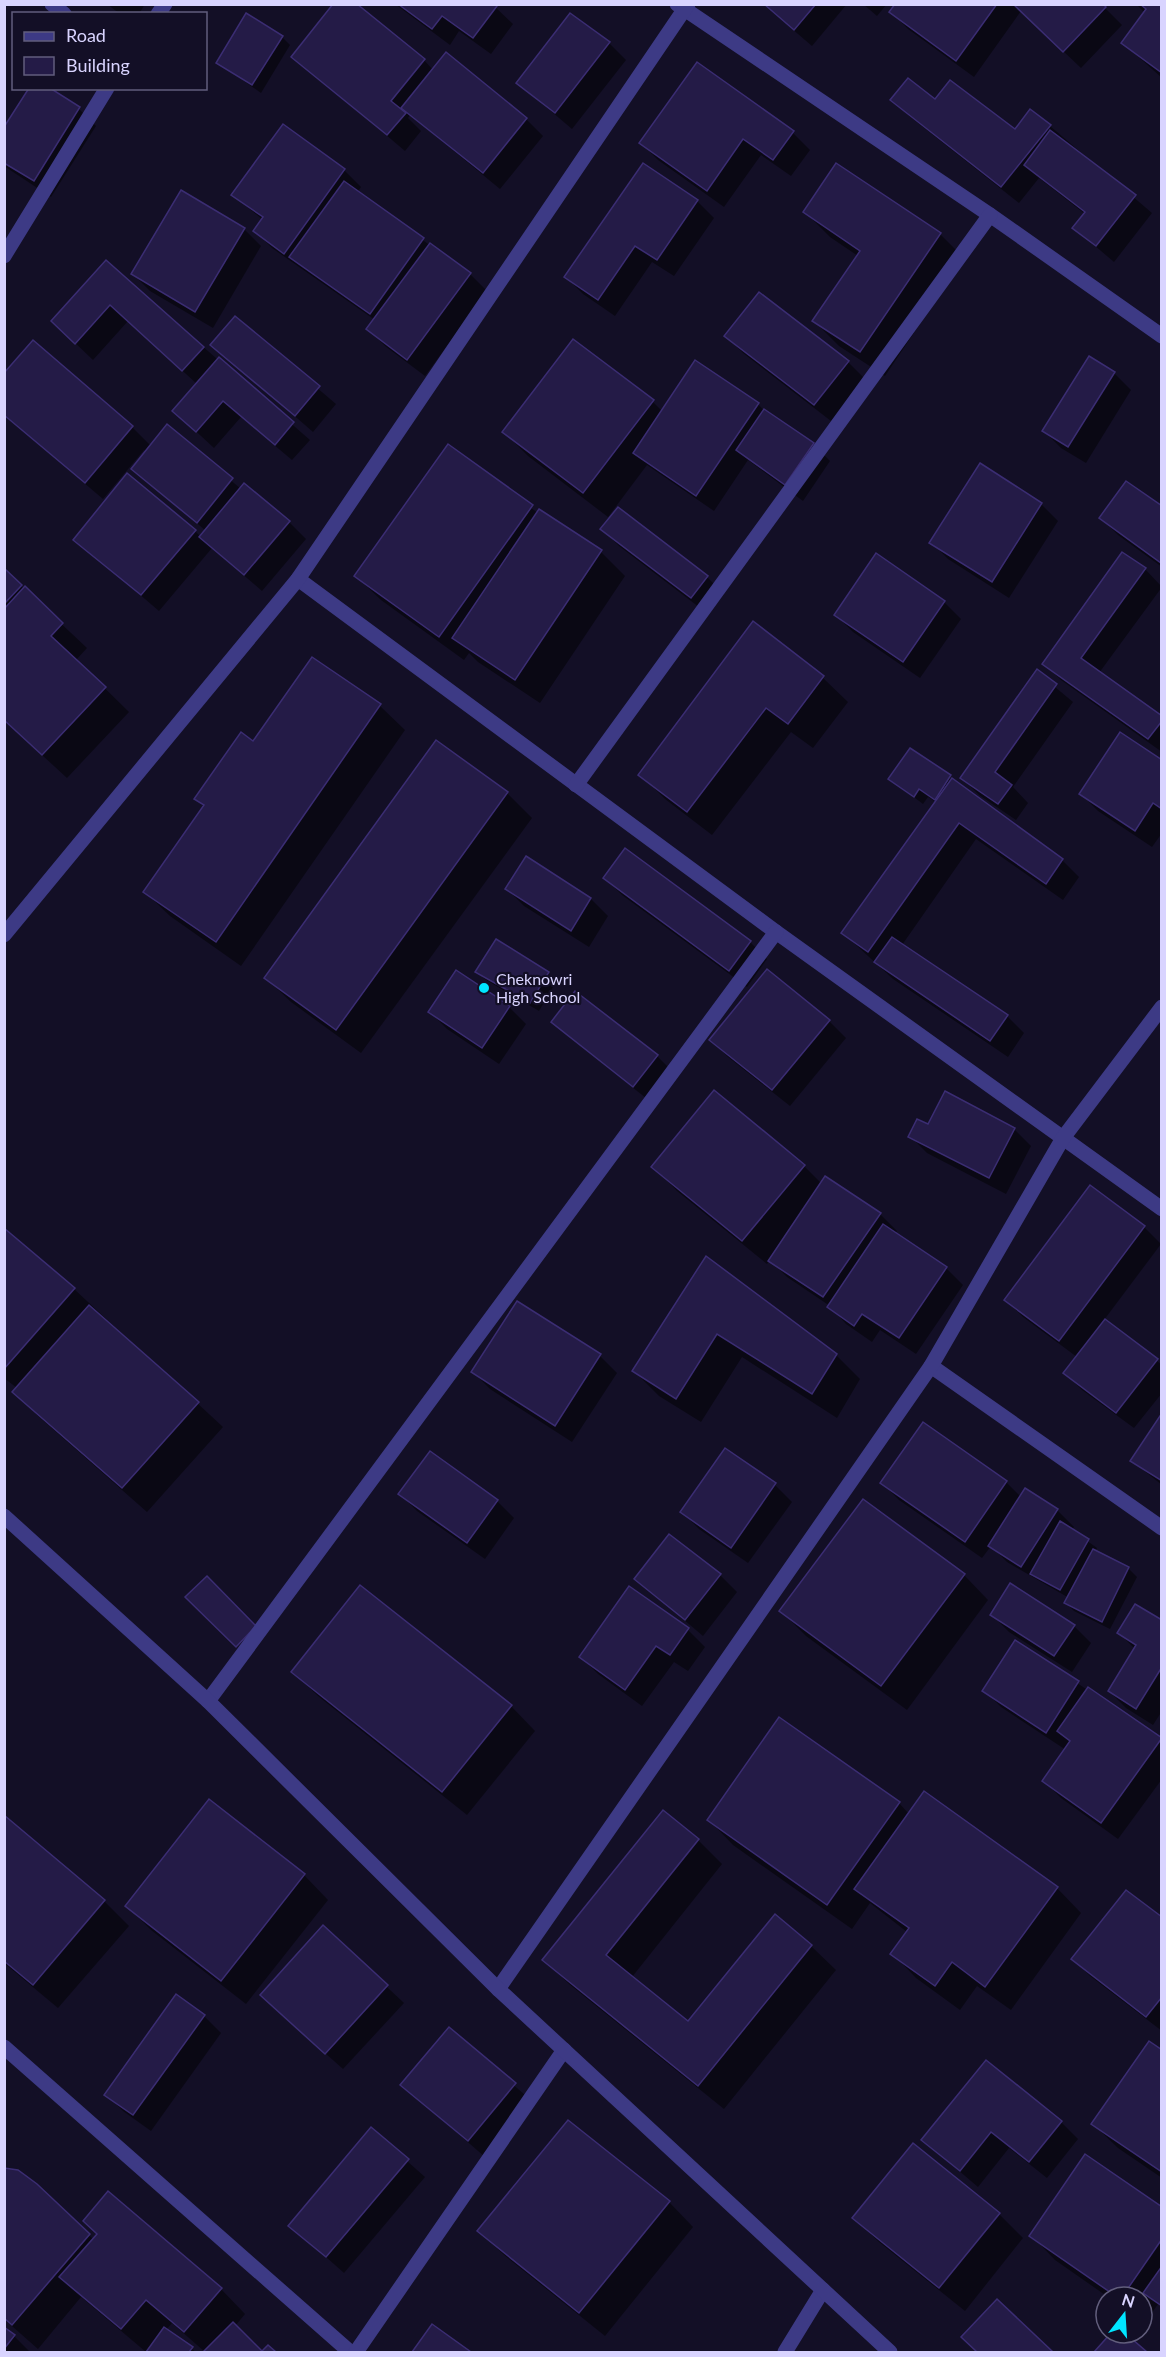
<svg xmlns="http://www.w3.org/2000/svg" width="1166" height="2357" viewBox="0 0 1166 2357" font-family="Lato,sans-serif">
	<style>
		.shadow { fill: #0007 }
		.building { fill: #241b47; stroke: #3b2d73; stroke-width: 1.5 }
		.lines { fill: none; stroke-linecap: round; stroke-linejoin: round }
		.minor { stroke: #3d3a85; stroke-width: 15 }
		.tertiary { stroke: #3d3a85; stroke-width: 15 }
		.poi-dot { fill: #00e5ff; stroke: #130f26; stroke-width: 2 }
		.labels { text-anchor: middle; stroke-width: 4.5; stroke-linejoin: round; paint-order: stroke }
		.poi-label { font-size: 16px; fill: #d9d4ff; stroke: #130f26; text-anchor: start }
	</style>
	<rect width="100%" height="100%" fill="#130f26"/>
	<g class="shadow">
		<path d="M107 4H145L139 14H120Z"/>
		<path d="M395 4H492L513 24 491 54 459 31 450 45Z"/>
		<path d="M763 4H847L812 46Z"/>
		<path d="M863 4H887L877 16Z"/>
		<path d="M897 4H1101L1122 25 1081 68 1021 11 974 77 908 29 891 12Z"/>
		<path d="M1136 4H1162V78L1123 43 1145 13Z"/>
		<path d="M282 37 290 45 261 93 217 62Z"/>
		<path d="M609 43 626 60 572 129 518 83Z"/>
		<path d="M293 56 424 60 433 70 526 119 543 136 500 189 410 115 408 118 421 131 405 151Z"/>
		<path d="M48 88 79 109 96 126 51 197 4 166V129Z"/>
		<path d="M892 99 935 101 1015 132 1050 126 1152 213 1114 262 1074 228 1085 214 1039 178 1019 203 909 116Z"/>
		<path d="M283 127 344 170 361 187 357 193 470 274 487 291 425 376 385 346 368 329 375 320 272 248 255 231 263 220 233 195Z"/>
		<path d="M793 133 810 150 791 176 761 155 724 207 658 160 641 143Z"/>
		<path d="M644 165 697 201 714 218 674 276 652 262 615 316 583 294 566 277Z"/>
		<path d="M805 212 940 234 964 258 885 376 839 346 814 321 858 256 830 237Z"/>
		<path d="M244 229 261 246 213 328 150 291 133 274Z"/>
		<path d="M106 262 310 440 292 460 241 417 214 448 174 411 197 384 128 321 93 360 70 338Z"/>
		<path d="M235 318 336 404 313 432 212 344Z"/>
		<path d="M726 336 848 362 865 379 831 421 743 353Z"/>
		<path d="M1114 373 1131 390 1086 463 1061 448 1044 431Z"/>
		<path d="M653 402 663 412 758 404 767 414 813 444 830 461 803 501 748 460 714 511 647 465 608 517 528 456 504 432Z"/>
		<path d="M4 415 132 427 151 446 167 426 241 489 289 522 306 539 262 591 212 548 159 611 75 539 195 531 201 537 206 531 133 468 146 452 144 450 103 499Z"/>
		<path d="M448 447 538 513 601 552 625 576 540 703 478 662 469 653 464 660 381 600 356 576Z"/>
		<path d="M1041 504 1058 521 1009 598 948 559 931 542Z"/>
		<path d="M1162 508V567L1118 535 1101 518Z"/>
		<path d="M602 529 707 577 724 594 708 614 619 546Z"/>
		<path d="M1145 569 1162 587 1099 673 1162 717V752L1061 680 1044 663Z"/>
		<path d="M4 570 87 648 76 660 129 712 67 778 4 720 8 607 4 604Z"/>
		<path d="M944 602 961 619 920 678 853 632 836 615Z"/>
		<path d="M753 623 823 678 848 702 813 748 791 732 712 835 665 799 640 774Z"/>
		<path d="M313 659 380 706 405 730 241 966 170 916 145 892 204 807 196 799 254 743Z"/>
		<path d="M1037 672 1073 702 1013 787 1028 803 1016 820 979 795 962 778Z"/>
		<path d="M437 742 507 793 532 818 361 1053 291 1002 266 978Z"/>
		<path d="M911 750 1062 860 1079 877 1063 900 976 839 902 945 1007 1016 1024 1033 1008 1057 893 979 843 933 936 802 928 797 923 804 890 779Z"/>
		<path d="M1162 762V833L1152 847 1098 811 1081 794Z"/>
		<path d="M625 851 750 942 767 959 747 987 622 895 605 878Z"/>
		<path d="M526 858 591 899 608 916 589 947 524 906 507 889Z"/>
		<path d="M477 972 548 973 556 982 539 1011 486 980Z"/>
		<path d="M575 993 657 1056 674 1073 651 1102 570 1038 553 1021Z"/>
		<path d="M509 1007 526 1024 499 1064 447 1029 430 1012Z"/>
		<path d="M829 1021 846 1038 790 1106 728 1057 711 1040Z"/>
		<path d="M1014 1129 1031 1146 1006 1194 927 1153 910 1136Z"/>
		<path d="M653 1166H804L822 1184 880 1214 897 1231 895 1234 946 1268 963 1285 916 1354 880 1330 872 1342 846 1324 830 1306 787 1277 770 1260 767 1264 677 1191Z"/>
		<path d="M1144 1227 1161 1244 1104 1320 1162 1365V1393L1134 1428 1082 1390 1065 1373 1077 1357 1023 1317 1006 1300Z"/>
		<path d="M4 1230 74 1289 223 1427 147 1512 38 1416 14 1392 17 1388 4 1378Z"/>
		<path d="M706 1259 836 1355 860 1379 837 1418 742 1357 701 1422 659 1396 634 1371Z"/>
		<path d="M518 1303 600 1356 617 1373 572 1442 490 1389 473 1372Z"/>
		<path d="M1162 1415V1485L1132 1461Z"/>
		<path d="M923 1424 1006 1482 1021 1497 1057 1510 1074 1527 1072 1530 1097 1548 1095 1552 1129 1569 1137 1577 1110 1629 1074 1611 1066 1603 1069 1598 1007 1562 991 1546 982 1558 899 1500 882 1483Z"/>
		<path d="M725 1450 775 1485 792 1502 748 1563 699 1529 682 1512Z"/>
		<path d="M400 1494 497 1501 514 1518 485 1559 417 1511Z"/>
		<path d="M720 1575 737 1592 703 1636 636 1579Z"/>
		<path d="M964 1575 988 1600 907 1710 806 1636 781 1611Z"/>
		<path d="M629 1588 688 1630 705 1647 688 1671 674 1662 642 1706 598 1674 581 1657Z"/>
		<path d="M992 1615 1074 1626 1091 1643 1072 1672 1009 1632Z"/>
		<path d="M1162 1622V1711L1153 1725 1126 1708 1109 1691 1135 1649 1119 1633Z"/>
		<path d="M1016 1642 1162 1740V1779L1118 1839 1061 1798 1044 1781 1066 1750 1001 1707 984 1690Z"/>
		<path d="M293 1672 511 1706 535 1731 467 1815 318 1696Z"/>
		<path d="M899 1803 909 1814 1057 1888 1081 1913 1011 2010 977 1986 960 2010 916 1978 892 1953 907 1932 870 1903 852 1929 733 1845 709 1820Z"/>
		<path d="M4 1817 104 1901 129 1926 58 2008 4 1963Z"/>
		<path d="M698 1840 722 1864 632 1977 688 2023 811 1946 836 1970 724 2109 569 1984 544 1960Z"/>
		<path d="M304 1875 328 1900 246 2004 151 1930 127 1906Z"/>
		<path d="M1162 1919V2031L1090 1976 1073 1959Z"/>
		<path d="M324 1928 404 2003 343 2069 279 2012Z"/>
		<path d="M176 1996 204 2016 221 2033 151 2131 123 2111 106 2094Z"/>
		<path d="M449 2029 532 2101 485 2157 402 2085Z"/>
		<path d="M1162 2052V2178L1118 2148 1093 2124Z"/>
		<path d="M1061 2122 1078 2139 1047 2178 1009 2148 978 2187 923 2140Z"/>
		<path d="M371 2129 425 2177 344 2273 290 2225Z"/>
		<path d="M4 2170 36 2185 94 2240 98 2234 109 2193 221 2289 245 2314 235 2326 261 2352H205L172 2323 166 2330 196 2352H146L81 2297 38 2349 4 2319Z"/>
		<path d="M669 2202 693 2227 605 2336 504 2255 479 2231Z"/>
		<path d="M1162 2209V2307L1158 2304 1145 2323 1142 2320V2297H1108L1055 2260 1031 2235Z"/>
		<path d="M999 2214 1023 2238 965 2311 879 2242 854 2218Z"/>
		<path d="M997 2301 1051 2352H978L963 2337Z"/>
		<path d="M433 2326 469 2352H414Z"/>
		<path d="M4 2329 14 2336 30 2352H4Z"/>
		<path d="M1113 2333H1122L1145 2352H1096Z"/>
	</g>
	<g class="building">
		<path d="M333 4H357L425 59 391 101 406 113 387 135 291 57Z"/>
		<path d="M398 4H495L497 6 473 38 442 16 432 29Z"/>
		<path d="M764 4H816L794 30Z"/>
		<path d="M895 4H997L956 61 889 12Z"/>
		<path d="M1013 4H1103L1106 7 1063 52Z"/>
		<path d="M1140 4H1162V73L1121 43 1146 9Z"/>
		<path d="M246 13 283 36 252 85 216 63Z"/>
		<path d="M570 13 610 42 555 113 516 83Z"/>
		<path d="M446 52 527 118 483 173 401 108Z"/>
		<path d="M697 62 794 131 773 160 743 139 707 191 639 143Z"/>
		<path d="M908 78 935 99 950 80 1015 129 1030 109 1051 125 1001 187 890 100Z"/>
		<path d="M29 88H50L80 107 34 181 4 163V127Z"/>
		<path d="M283 124 345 169 284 254 253 231 263 217 231 195Z"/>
		<path d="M1050 130 1136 195 1096 246 1072 228 1085 212 1024 165Z"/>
		<path d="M643 163 698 200 657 260 635 246 598 300 564 277Z"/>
		<path d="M836 163 941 233 860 352 812 321 860 251 803 212Z"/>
		<path d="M344 181 424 238 370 314 289 257Z"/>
		<path d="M181 190 245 228 195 312 131 274Z"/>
		<path d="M430 243 471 273 407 360 366 329Z"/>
		<path d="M106 260 204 347 182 371 110 305 75 344 51 321Z"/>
		<path d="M759 292 849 361 814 405 724 336Z"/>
		<path d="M235 316 320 386 295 416 210 345Z"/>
		<path d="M573 339 654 400 583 493 502 432Z"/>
		<path d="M33 340 133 426 85 483 4 415V373Z"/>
		<path d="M1089 356 1115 372 1068 447 1042 431Z"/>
		<path d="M219 357 294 422 275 445 223 401 196 432 172 411Z"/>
		<path d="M695 360 759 403 696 496 633 453Z"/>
		<path d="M764 409 814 443 785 485 736 450Z"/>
		<path d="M167 424 233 478 197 523 131 469Z"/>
		<path d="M448 444 533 505 439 637 354 576Z"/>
		<path d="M980 463 1042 503 992 582 929 543Z"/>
		<path d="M127 473 196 530 141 595 73 540Z"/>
		<path d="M1126 481 1162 506 1161 563 1099 518Z"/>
		<path d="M244 483 290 521 244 575 199 537Z"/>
		<path d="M618 507 708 576 691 598 600 529Z"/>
		<path d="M539 509 602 550 515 680 452 638Z"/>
		<path d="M1122 552 1146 568 1081 658 1162 716V721L1148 739 1042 664Z"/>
		<path d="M876 553 945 601 903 662 834 615Z"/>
		<path d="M4 568 22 585 4 604Z"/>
		<path d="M25 586 63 623 51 636 106 687 42 755 4 720V609Z"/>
		<path d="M753 621 824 676 788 724 766 708 687 812 638 775Z"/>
		<path d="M312 657 381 704 216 942 143 892 204 805 194 799 241 732 253 741Z"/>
		<path d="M1037 669 1057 684 995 772 1012 785 998 804 960 778Z"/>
		<path d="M1120 732 1162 760V809L1153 803 1135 831 1079 794Z"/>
		<path d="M436 740 508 792 336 1030 264 978Z"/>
		<path d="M910 748 951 775 935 800 919 789 914 797 888 779Z"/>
		<path d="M952 778 1063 859 1046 884 959 823 868 952 841 933Z"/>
		<path d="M625 848 751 941 729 971 603 878Z"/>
		<path d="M526 856 591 898 571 931 505 889Z"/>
		<path d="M892 937 1008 1015 990 1041 874 962Z"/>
		<path d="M496 939 549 972 530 1003 475 972Z"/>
		<path d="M767 969 830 1020 772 1090 709 1040Z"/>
		<path d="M456 970 510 1006 482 1048 428 1012Z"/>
		<path d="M575 991 658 1055 633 1087 551 1022Z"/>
		<path d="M714 1090 805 1165 742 1241 651 1167Z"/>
		<path d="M945 1091 1015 1128 989 1178 908 1137 917 1119 928 1124Z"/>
		<path d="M825 1176 881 1213 823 1297 768 1261Z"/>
		<path d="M1090 1185 1145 1226 1059 1341 1004 1300Z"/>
		<path d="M883 1224 947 1267 899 1338 862 1314 854 1326 827 1307Z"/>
		<path d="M4 1228 75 1288 4 1369Z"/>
		<path d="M706 1256 837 1354 812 1394 717 1334 676 1399 632 1371Z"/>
		<path d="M517 1301 601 1354 555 1426 471 1372Z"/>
		<path d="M89 1305 199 1402 122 1488 12 1392Z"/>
		<path d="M1105 1319 1158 1359 1116 1413 1063 1373Z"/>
		<path d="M1162 1413V1481L1130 1461Z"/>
		<path d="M923 1422 1007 1481 965 1542 880 1483Z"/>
		<path d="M725 1448 776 1483 731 1548 680 1512Z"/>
		<path d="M430 1451 498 1500 467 1543 398 1494Z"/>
		<path d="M1025 1488 1058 1509 1021 1567 988 1546Z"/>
		<path d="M863 1499 965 1574 881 1686 779 1611Z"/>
		<path d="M1060 1521 1089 1539 1060 1590 1030 1574Z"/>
		<path d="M669 1534 721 1574 685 1620 634 1579Z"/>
		<path d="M1093 1549 1129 1567 1102 1622 1064 1603Z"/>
		<path d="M207 1576 256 1626 236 1647 185 1597Z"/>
		<path d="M1010 1583 1075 1625 1054 1656 990 1615Z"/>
		<path d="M360 1585 512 1705 442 1792 291 1672Z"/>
		<path d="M629 1586 689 1628 670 1655 656 1646 625 1690 579 1657Z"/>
		<path d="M1135 1604 1162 1620V1667L1136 1709 1108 1691 1136 1645 1117 1633Z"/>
		<path d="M1015 1640 1079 1681 1046 1733 982 1691Z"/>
		<path d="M1088 1687 1162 1738 1101 1823 1042 1781 1070 1741 1057 1731Z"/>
		<path d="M779 1717 900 1802 827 1905 707 1820Z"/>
		<path d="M924 1791 1058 1887 985 1987 952 1962 935 1986 890 1954 909 1928 854 1889Z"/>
		<path d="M209 1799 305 1874 221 1981 125 1906Z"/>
		<path d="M663 1810 699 1839 606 1955 688 2021 775 1914 812 1945 698 2086 542 1960Z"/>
		<path d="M4 1815 105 1900 33 1985 4 1961Z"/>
		<path d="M1126 1890 1162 1917V1997L1146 2017 1071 1959Z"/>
		<path d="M323 1925 388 1985 325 2054 260 1995Z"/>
		<path d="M176 1994 205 2015 133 2115 104 2095Z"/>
		<path d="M449 2027 516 2083 468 2141 400 2085Z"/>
		<path d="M1149 2041 1162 2050V2172L1091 2124Z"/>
		<path d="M986 2060 1062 2121 1029 2162 991 2132 960 2171 921 2140Z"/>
		<path d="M568 2120 670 2201 579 2313 477 2231Z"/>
		<path d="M371 2127 409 2159 326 2257 288 2226Z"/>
		<path d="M913 2143 1000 2213 939 2288 852 2218Z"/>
		<path d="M1085 2154 1162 2207V2239L1122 2297H1117L1029 2236Z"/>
		<path d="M4 2168 18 2170 37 2184 90 2234 12 2325 4 2318Z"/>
		<path d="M108 2191 222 2288 184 2332 146 2300 121 2329 59 2277 97 2234 83 2221Z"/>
		<path d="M1162 2266V2306L1143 2293Z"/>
		<path d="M997 2299 1053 2352H977L961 2337Z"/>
		<path d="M233 2322 262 2351 268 2345 276 2352H203Z"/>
		<path d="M432 2324 471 2352H412Z"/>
		<path d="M4 2327 15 2335 4 2349Z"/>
		<path d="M164 2327 193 2347 189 2352H146Z"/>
		<path d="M1111 2333H1125L1147 2352H1094Z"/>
	</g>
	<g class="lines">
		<g class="minor">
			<path d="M52 4 64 14"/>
			<path d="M677 4 990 215 1162 336"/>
			<path d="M158 14 165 4"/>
			<path d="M4 256 107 88"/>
			<path d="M298 579 776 932 1162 1209"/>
			<path d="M576 785 990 215"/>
			<path d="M4 935 298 579 688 4"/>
			<path d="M931 1366 1162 1528"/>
			<path d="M208 1701 776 932"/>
			<path d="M498 1989 931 1366 1063 1138 1162 1007"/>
			<path d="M4 2047 350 2352"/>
			<path d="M356 2352 564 2050"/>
			<path d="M785 2352 823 2290"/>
		</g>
		<path class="tertiary" d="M4 1516 208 1701 498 1989 890 2352"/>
	</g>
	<circle class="poi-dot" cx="484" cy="988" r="6"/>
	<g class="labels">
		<g class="poi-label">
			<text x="496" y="985">Cheknowri<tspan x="496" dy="18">High School</tspan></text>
		</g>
	</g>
	<rect width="1166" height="2357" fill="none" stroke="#d9d4ff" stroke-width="12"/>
	<rect x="12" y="12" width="195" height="78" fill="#130f26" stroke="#625e7d" stroke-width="1.5"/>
	<rect x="24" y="32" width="30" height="9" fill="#3d3a85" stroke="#625e7d" stroke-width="1.5"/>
	<text x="66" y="42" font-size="18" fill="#d9d4ff">Road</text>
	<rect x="24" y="57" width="30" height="18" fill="#241b47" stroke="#625e7d" stroke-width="1.5"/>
	<text x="66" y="72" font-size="18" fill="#d9d4ff">Building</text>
	<g transform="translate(1124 2315) rotate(17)"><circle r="28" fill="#130f26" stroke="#625e7d" stroke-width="1.5"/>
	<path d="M0-4.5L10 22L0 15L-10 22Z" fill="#00e5ff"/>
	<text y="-9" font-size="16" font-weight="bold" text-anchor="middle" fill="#d9d4ff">N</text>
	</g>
</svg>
